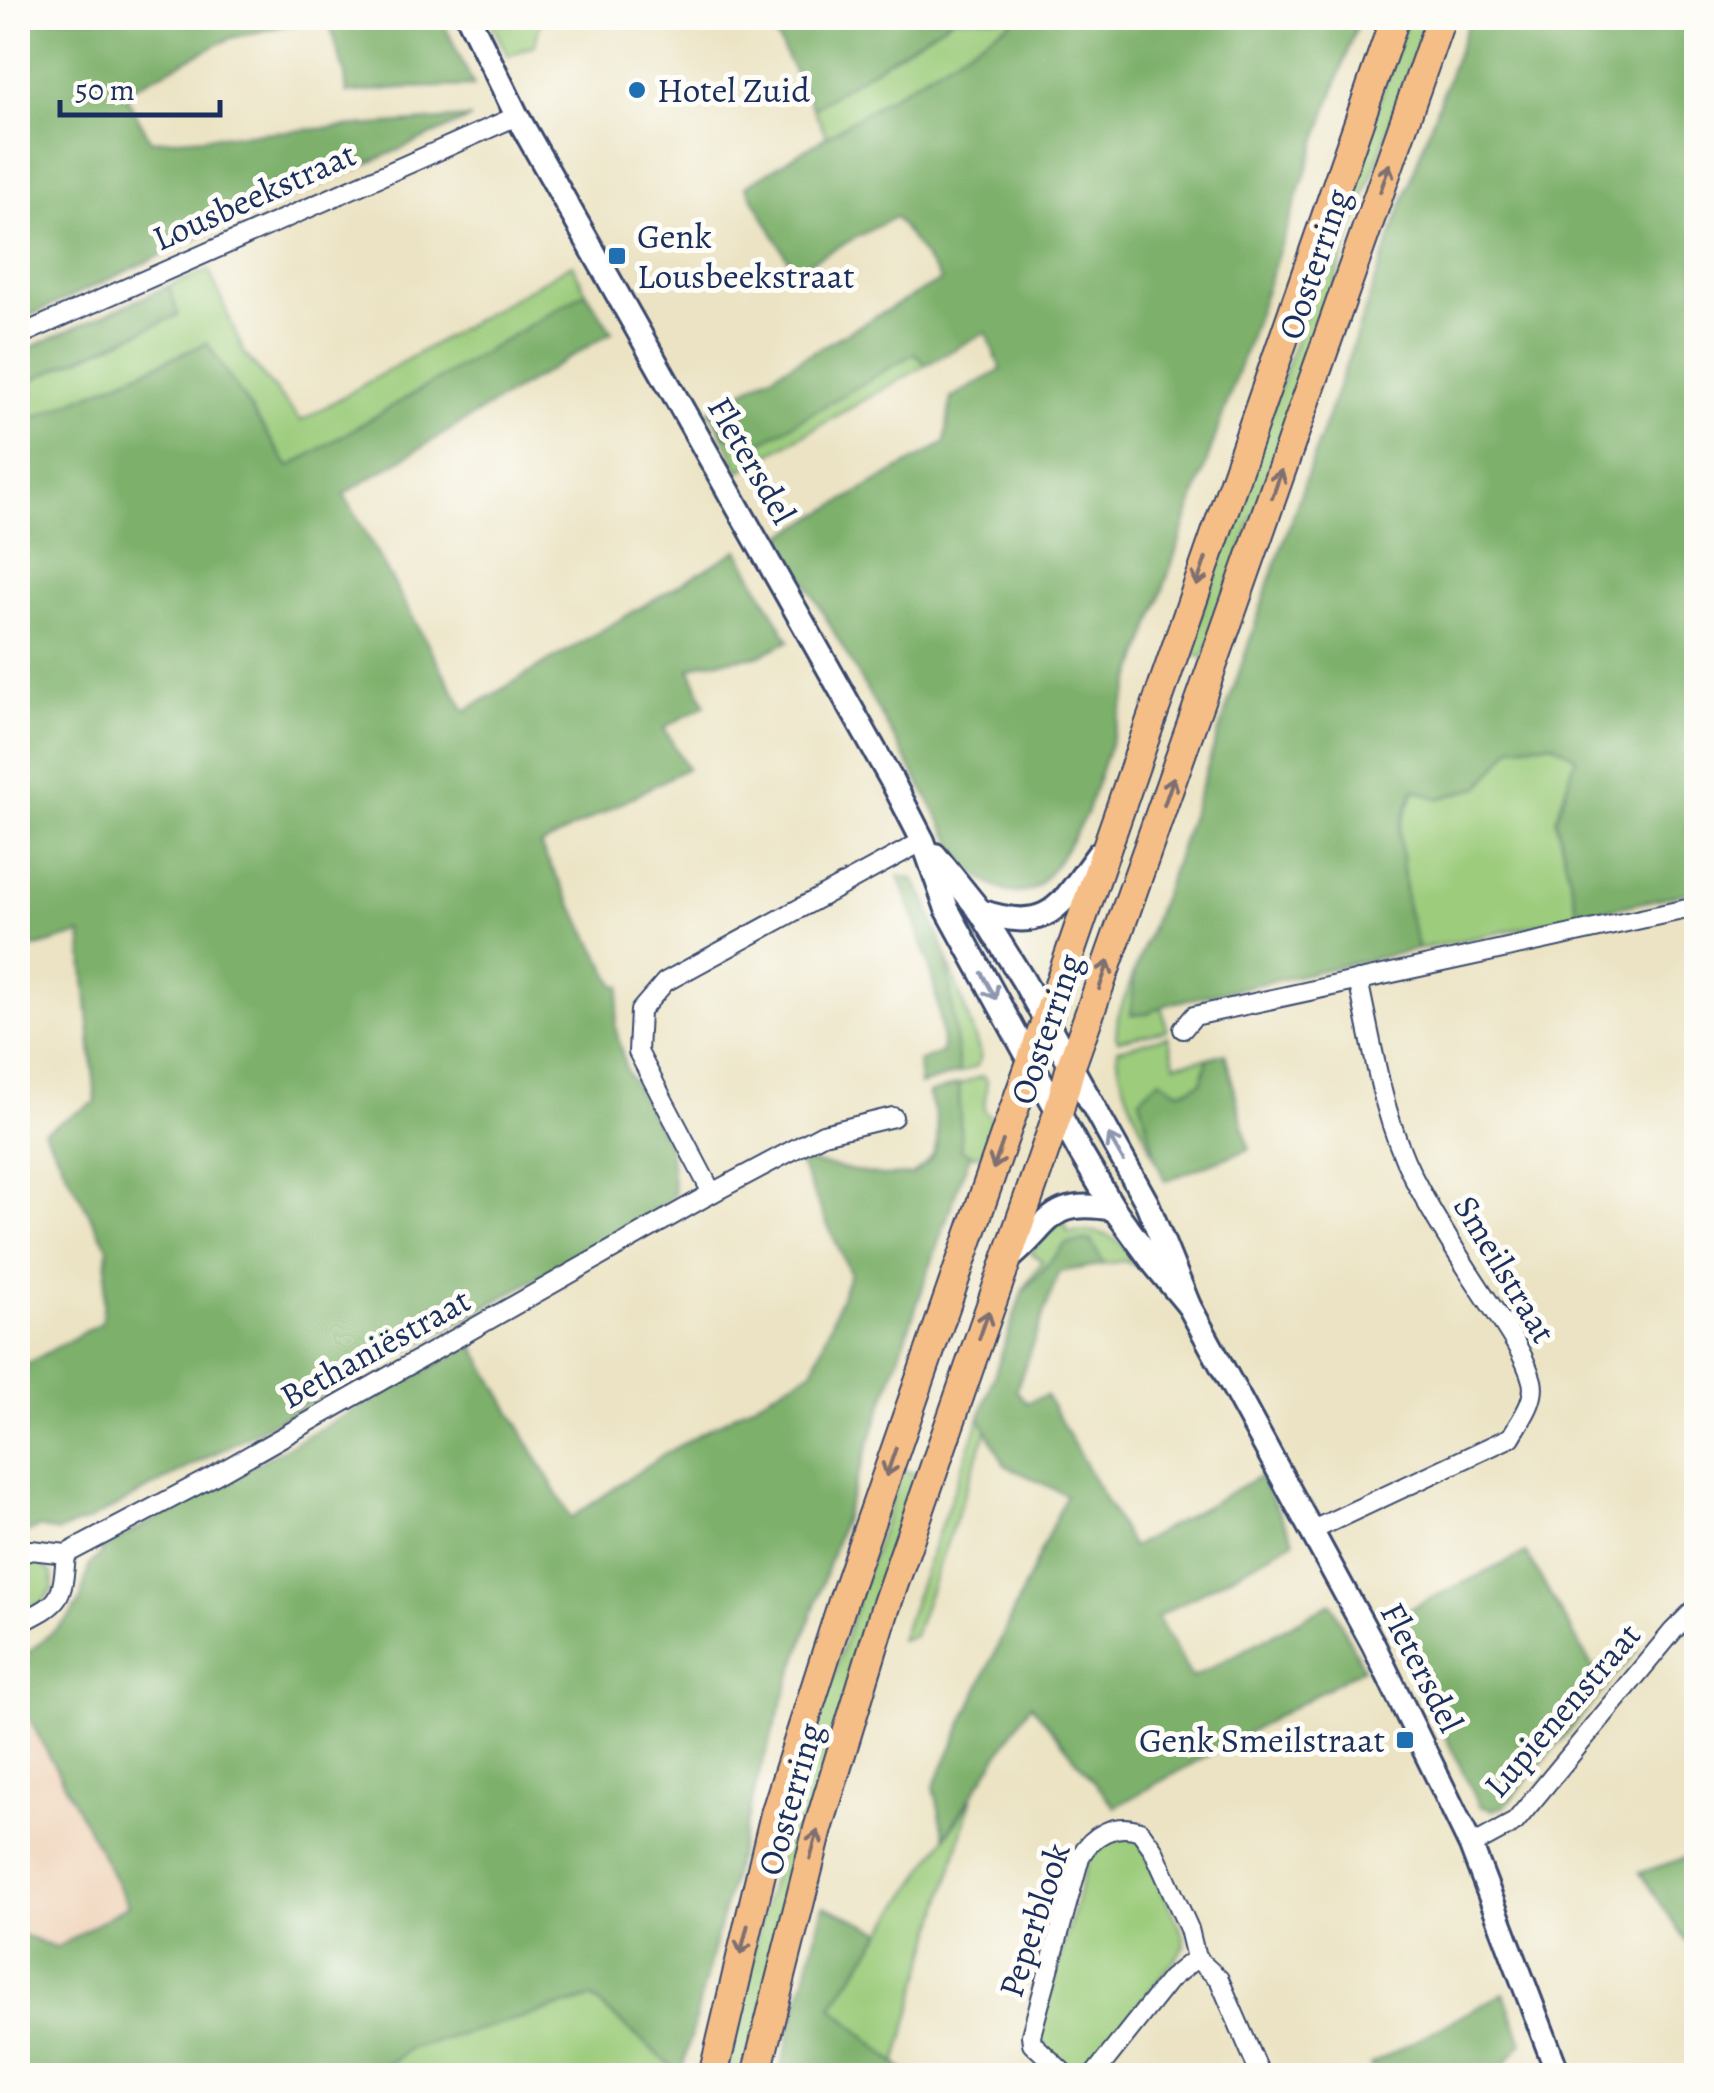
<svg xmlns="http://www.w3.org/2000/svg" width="1714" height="2093" viewBox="0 0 1714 2093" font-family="Alegreya,serif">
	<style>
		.built { fill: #f0d5bc }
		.green { fill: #9ccc7b; stroke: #5c7e6c; stroke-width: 2.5 }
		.forest { fill: #7db06b; stroke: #4c7064; stroke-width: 2.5 }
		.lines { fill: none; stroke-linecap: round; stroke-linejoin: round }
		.minor-casing { stroke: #3a4a6d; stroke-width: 22 }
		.tertiary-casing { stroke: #3a4a6d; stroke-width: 28 }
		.primary-casing { stroke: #3a4a6d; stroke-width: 32 }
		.minor { stroke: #fff; stroke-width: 18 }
		.tertiary { stroke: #fff; stroke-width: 22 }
		.primary { stroke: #f6be87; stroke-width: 28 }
		.oneway { stroke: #7e6f70 }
		.oneway2 { stroke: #8d97ae }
		.poi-dot { fill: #1f6fb2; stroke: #fdfcf7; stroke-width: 4 }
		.labels { text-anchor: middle; stroke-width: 10; stroke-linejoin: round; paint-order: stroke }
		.poi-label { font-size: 35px; fill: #1b2f5e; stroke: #fdfcf7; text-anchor: start }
		.street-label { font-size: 35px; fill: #1b2f5e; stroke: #fdfcf7 }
	</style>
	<rect width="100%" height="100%" fill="#fdfcf7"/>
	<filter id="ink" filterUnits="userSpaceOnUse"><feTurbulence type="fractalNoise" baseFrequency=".01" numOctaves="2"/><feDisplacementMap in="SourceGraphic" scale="20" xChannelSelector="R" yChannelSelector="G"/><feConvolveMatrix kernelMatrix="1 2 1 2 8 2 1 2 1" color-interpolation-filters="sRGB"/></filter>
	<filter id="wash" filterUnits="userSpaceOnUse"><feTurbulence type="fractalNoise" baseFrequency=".0048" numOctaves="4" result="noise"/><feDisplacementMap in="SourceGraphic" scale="40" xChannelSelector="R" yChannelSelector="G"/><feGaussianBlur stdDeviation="2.25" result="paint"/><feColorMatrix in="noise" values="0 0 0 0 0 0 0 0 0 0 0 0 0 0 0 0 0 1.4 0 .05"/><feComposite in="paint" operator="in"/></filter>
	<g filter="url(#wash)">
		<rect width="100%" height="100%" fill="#ebe3c3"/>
		<path class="built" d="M18 1697 128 1905 56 1948 18 1934Z"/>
		<g class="green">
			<path d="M489 18H541L535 45 508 56Z"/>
			<path d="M953 18H1018L827 137 813 108Z"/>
			<path d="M1408 18H1427L1204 658 1187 652Z"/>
			<path d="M572 264 586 292 289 468 207 343 18 425V386L177 315 169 286 209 270 244 353 301 421Z"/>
			<path d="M915 353 926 365 740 471 723 434 757 445Z"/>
			<path d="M1552 743 1576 757 1556 820 1579 916 1419 949 1407 908 1399 829 1415 789 1438 799 1480 787 1512 746Z"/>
			<path d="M947 958 981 1055C979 1068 971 1069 959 1073Z"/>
			<path d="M1135 970 1131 1015 1147 1013 1162 1007 1167 1030 1118 1040 1116 1036 1118 1016Z"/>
			<path d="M1168 1036 1175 1064 1208 1058 1201 1082 1190 1089 1140 1098 1157 1162C1145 1133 1115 1079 1118 1049Z"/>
			<path d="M982 1076 987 1081 984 1110 996 1123 986 1150 974 1156 961 1151 959 1085Z"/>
			<path d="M1064 1218 1068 1233C1103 1226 1119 1239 1142 1264L1139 1267 1124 1261 1104 1264 1090 1240 1066 1244 1022 1292 1042 1261 1030 1252Z"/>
			<path d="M980 1417 987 1429 914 1636 900 1640Z"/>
			<path d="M902 1470 919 1475 745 2075 724 2076C737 2021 748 1966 763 1913 803 1763 851 1616 902 1470Z"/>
			<path d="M31 1563H39L52 1573 53 1589 42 1602 18 1615V1568Z"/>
			<path d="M972 1798 896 2064 832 2007Z"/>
			<path d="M1125 1833 1141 1842 1184 1937 1185 1946 1094 2062C1074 2077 1046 2056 1039 2035L1089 1855 1094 1846Z"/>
			<path d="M592 1998 681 2074 680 2076H374L408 2049Z"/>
		</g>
		<g class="forest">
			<path d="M18 18H318L231 38 124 92 151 141 471 118 205 235 18 321Z"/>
			<path d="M328 18H441L474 86 401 88 347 93 345 75Z"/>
			<path d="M726 18H953L813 108 774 32Z"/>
			<path d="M1018 18H1359L1086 814C1077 831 1047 883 1031 890 1009 901 983 880 967 867L780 537 945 443 951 398 1001 370 986 332 926 365 915 353 757 445 723 434 709 410 941 280 895 217 794 270 746 186Z"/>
			<path d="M1470 18H1696V891L1579 916 1556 820 1576 757 1552 743 1513 746 1480 787 1438 799 1414 789 1399 829 1407 908 1419 949 1172 1003 1147 1013 1131 1015 1135 970 1173 869 1266 592 1422 148Z"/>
			<path d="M169 286 178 315 18 386V353Z"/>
			<path d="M586 292 612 332 344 494 465 711 738 550 789 641 758 656 703 663 690 669 705 705 664 728 687 768 540 846 616 986H621L615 1026 626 1070 669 1145 674 1195 658 1209 435 1336 88 1521 57 1532 39 1527 18 1537V1369L102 1322 108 1248 44 1131 96 1102 81 934 18 952V425L207 343 289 467Z"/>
			<path d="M899 876 913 879 925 898 947 958 959 1073 920 1085 918 1062 942 1052C942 991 919 932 899 876Z"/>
			<path d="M1225 1053 1249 1149 1165 1181 1157 1162 1140 1098 1160 1079 1179 1091 1190 1088 1201 1082 1208 1058Z"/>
			<path d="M959 1084 961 1150 971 1154 960 1180 853 1490 760 1771 681 2074 592 1998 408 2049 374 2075H18V1934L56 1948 128 1905 18 1697V1661L69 1618 81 1599 89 1565 102 1554 101 1549 473 1345 571 1518 663 1455 813 1370 850 1273 798 1160 881 1176 912 1175C918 1170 926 1165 931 1158 943 1140 936 1113 928 1094Z"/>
			<path d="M1090 1240 1104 1264 1059 1272 1016 1390 1027 1403 1046 1395 1132 1547 1260 1476 1294 1541 1157 1617 1192 1678 1331 1603 1363 1668 1115 1807 1031 1704 945 1837 934 1787 1066 1495 1005 1465 980 1417 1022 1293 1066 1244Z"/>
			<path d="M1526 1553 1593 1668 1639 1648 1505 1806 1493 1810 1480 1806 1387 1619Z"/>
			<path d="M1696 1854V1955L1640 1873Z"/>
			<path d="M824 1906 883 1931 832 2007 909 2075H779Z"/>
			<path d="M1504 1993 1522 2043 1496 2075H1375L1370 2065Z"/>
		</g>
	</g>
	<g filter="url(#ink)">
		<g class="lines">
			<defs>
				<g id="minor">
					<path d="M18 336 517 116"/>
					<path d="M1183 1029 1194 1016 1696 907"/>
					<path d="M712 1193 638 1052 640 1011 665 982 923 841"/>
					<path d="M1311 1531 1511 1437C1520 1421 1537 1400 1532 1381 1525 1353 1500 1319 1484 1295 1459 1257 1434 1218 1413 1177 1382 1116 1373 1047 1358 980"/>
					<path d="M18 1555 31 1550 66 1554 210 1478 712 1193 823 1134 893 1117"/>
					<path d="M18 1624C61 1602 62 1603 66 1554"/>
					<path d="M1471 1846 1515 1822 1673 1631 1696 1608"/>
					<path d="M1067 2076 1032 2043 1031 2035 1080 1857C1092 1835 1115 1822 1140 1831L1153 1849 1189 1929 1196 1958 1219 1979 1261 2076"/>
					<path d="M1093 2076 1170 1979 1196 1958"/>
				</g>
				<g id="tertiary">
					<path d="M469 18 517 116 892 781 923 841 947 909 1079 1150 1114 1209 1155 1265 1189 1306"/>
					<path d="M935 855 980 911 1023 980 1071 1066 1147 1203 1189 1306 1373 1644 1471 1846 1559 2076"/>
					<path d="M980 911C1051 935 1060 905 1099 853"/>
					<path d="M1005 1262C1052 1226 1045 1197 1114 1209"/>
				</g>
				<g id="primary">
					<path d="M713 2076 775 1814 844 1598 1008 1126 1060 982 1395 18"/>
					<path d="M756 2076 818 1829 884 1612 1059 1110 1071 1066 1441 18"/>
				</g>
			</defs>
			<use href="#minor" class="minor-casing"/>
			<use href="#tertiary" class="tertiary-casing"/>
			<use href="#primary" class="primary-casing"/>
			<use href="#minor" class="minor"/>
			<use href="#tertiary" class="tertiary"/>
			<use href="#primary" class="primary"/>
		</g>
		<defs><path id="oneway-shaft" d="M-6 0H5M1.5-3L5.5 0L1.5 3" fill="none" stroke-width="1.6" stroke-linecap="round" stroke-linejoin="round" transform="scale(2.5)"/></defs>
		<g class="oneway">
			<use href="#oneway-shaft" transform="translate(1385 178) rotate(-71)"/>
			<use href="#oneway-shaft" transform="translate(1277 484) rotate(-71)"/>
			<use href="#oneway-shaft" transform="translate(1201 572) rotate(109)"/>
			<use href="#oneway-shaft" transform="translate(1169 791) rotate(-71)"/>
			<use href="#oneway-shaft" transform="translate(1104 975) rotate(-71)"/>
			<use href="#oneway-shaft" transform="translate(998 1155) rotate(109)"/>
			<use href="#oneway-shaft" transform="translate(984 1325) rotate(-71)"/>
			<use href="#oneway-shaft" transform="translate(891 1462) rotate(109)"/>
			<use href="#oneway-shaft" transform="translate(814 1845) rotate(-75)"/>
			<use href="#oneway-shaft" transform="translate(744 1940) rotate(104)"/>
		</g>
		<g class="oneway2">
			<use href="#oneway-shaft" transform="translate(989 986) rotate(61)"/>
			<use href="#oneway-shaft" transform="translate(1116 1148) rotate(-120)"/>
		</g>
	</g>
	<g class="poi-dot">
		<circle cx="637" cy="90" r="10"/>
		<rect x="607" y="246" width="20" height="20" rx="5"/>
		<rect x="1395" y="1730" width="20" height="20" rx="5"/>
	</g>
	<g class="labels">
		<g class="poi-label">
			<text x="657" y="102">Hotel Zuid</text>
			<text x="637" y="248">Genk<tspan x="637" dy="40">Lousbeekstraat</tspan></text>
			<text x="1385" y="1752" text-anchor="end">Genk Smeilstraat</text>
		</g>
		<g class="street-label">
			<text transform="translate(254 196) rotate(-24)" y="12">Lousbeekstraat</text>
			<text transform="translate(1314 264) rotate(-71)" y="12">Oosterring</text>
			<text transform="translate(752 460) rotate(60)" y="12">Fletersdel</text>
			<text transform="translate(1046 1029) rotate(-71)" y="12">Oosterring</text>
			<text transform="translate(1505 1269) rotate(59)" y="12">Smeilstraat</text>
			<text transform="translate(375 1348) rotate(-29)" y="12">Bethaniëstraat</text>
			<text transform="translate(1422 1667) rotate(63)" y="12">Fletersdel</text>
			<text transform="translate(1562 1710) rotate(-49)" y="12">Lupienenstraat</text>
			<text transform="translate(790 1799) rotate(-74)" y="12">Oosterring</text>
			<text transform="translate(1034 1920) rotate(-72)" y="12">Peperblook</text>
		</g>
	</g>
	<rect width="1714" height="2093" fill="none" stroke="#fdfcf7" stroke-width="60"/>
	<path d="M60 100v15h160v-15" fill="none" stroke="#1b2f5e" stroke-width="5"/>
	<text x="75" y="100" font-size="30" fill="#1b2f5e" stroke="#fdfcf7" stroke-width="8" paint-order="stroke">50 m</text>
</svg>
